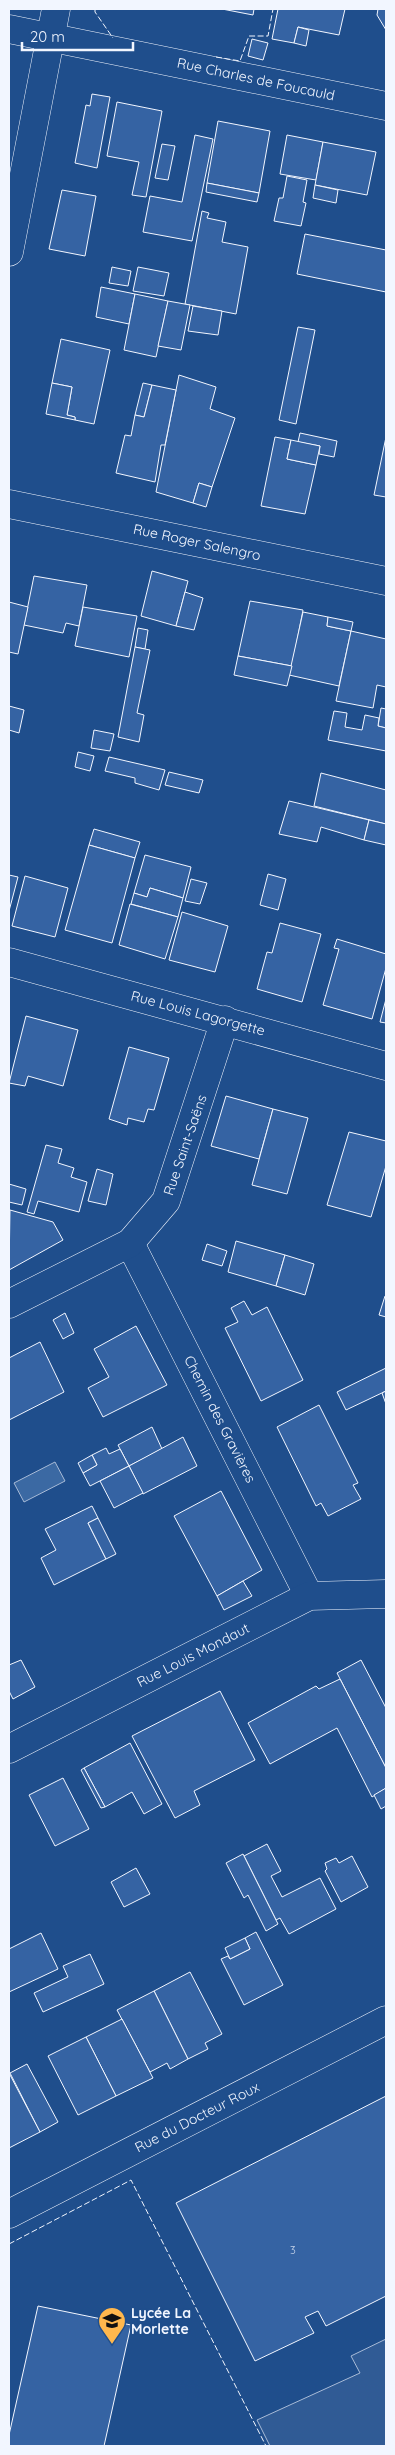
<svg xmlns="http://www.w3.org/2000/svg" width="395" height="2455" viewBox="0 0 395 2455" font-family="Quicksand,sans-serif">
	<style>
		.parking { fill: #305b95; stroke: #a8bbd7 }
		.water { fill: #3b69a3; stroke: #a8bbd7 }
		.building { fill: #3563a3; stroke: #f2f6ff }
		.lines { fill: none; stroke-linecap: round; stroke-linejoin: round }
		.minor-casing { stroke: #f2f6ff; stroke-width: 29 }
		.minor { stroke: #1f4e8c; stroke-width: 28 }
		.fence { stroke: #f2f6ff; stroke-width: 1; stroke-dasharray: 6 2.5; stroke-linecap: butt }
		.labels { text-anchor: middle; stroke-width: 4; stroke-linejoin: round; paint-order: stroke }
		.number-label { font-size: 11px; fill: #c3d1e8 }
		.street-label { font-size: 14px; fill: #f2f6ff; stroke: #1f4e8c }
		.poi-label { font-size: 14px; font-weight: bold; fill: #f2f6ff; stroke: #1f4e8c; text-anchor: start }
	</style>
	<rect width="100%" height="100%" fill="#1f4e8c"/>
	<path class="parking" d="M386 2339V2446H270L257 2420 360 2373 351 2356Z"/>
	<path class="water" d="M55 1462 65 1481 24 1502 14 1483Z"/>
	<g class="building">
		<path d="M222 9H254L253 15Z"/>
		<path d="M278 9H345L339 35 298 27 294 43 272 39Z"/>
		<path d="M378 9H386V30L377 15Z"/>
		<path d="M298 27 309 30 306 46 294 43Z"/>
		<path d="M252 39 268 43 263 60 248 56Z"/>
		<path d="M92 94 110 97 97 168 75 163 86 105 90 106Z"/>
		<path d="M117 102 162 111 146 197 132 195 139 162 107 156Z"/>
		<path d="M218 121 270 131 259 193 207 183Z"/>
		<path d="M195 135 213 139 192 241 143 232 150 196 182 202Z"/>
		<path d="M287 135 323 142 316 180 280 174Z"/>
		<path d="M323 142 376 152 367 195 315 185Z"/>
		<path d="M162 144 175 146 168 180 155 178Z"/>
		<path d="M287 176 307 180 303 202 306 203 301 226 274 221 279 198H283Z"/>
		<path d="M207 183 259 193 257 202 206 192Z"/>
		<path d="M315 185 338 190 336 203 313 198Z"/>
		<path d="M62 190 96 196 85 256 49 249Z"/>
		<path d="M202 211 209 213 207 218 226 222 222 242 248 247 236 314 185 304Z"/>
		<path d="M305 234 386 250V292L297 274Z"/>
		<path d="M112 267 131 271 128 286 109 283Z"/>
		<path d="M138 267 169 273 164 296 133 291Z"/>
		<path d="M101 287 135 294 129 324 96 317Z"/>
		<path d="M135 294 168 301 156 357 124 350Z"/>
		<path d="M168 301 190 305 181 350 158 346Z"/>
		<path d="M193 306 222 311 218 335 188 331Z"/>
		<path d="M298 327 315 330 296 424 279 420Z"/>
		<path d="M61 339 110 350 94 424 75 420V417L67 415 72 387 52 383Z"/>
		<path d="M179 375 216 387 210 409 235 418 212 487 199 483 193 503 156 492Z"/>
		<path d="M52 383 72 387 67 415 75 417V420L46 414Z"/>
		<path d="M143 383 152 385 144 417 135 415Z"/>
		<path d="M152 385 176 390 165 445H161L155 482 116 473 125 435 131 436 135 415 144 417Z"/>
		<path d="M300 433 337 441 334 457 319 454 320 446 298 442Z"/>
		<path d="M275 437 291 440 287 459 316 465 305 514 261 506Z"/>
		<path d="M386 437V497L374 495Z"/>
		<path d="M291 440 320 446 316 465 287 459Z"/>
		<path d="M199 483 212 487 206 507 193 503Z"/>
		<path d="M152 571 188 581 176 626 141 616Z"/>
		<path d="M34 576 87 585 79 626 66 623 63 633 24 625Z"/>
		<path d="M185 592 203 598 194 630 176 626Z"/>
		<path d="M250 601 303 610 292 666 238 656Z"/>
		<path d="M9 602 28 607 18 654 9 652Z"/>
		<path d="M83 607 137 616 129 657 75 646Z"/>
		<path d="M303 612 328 617 327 626 351 631 339 686 289 675Z"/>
		<path d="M328 617 353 622 351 631 327 626Z"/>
		<path d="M138 628 148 630 145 649 135 647Z"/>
		<path d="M351 631 386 639V687L377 685 373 708 336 701Z"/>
		<path d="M135 647 150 650 137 713 144 715 139 742 118 737Z"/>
		<path d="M238 656 292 666 287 686 234 675Z"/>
		<path d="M9 706 24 710 19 733 9 730Z"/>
		<path d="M381 708 386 709V728L378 726Z"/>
		<path d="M334 711 347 713 345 727 362 730 365 715 379 718 378 726 386 728V751L328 740Z"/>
		<path d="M94 730 114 734 110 751 91 748Z"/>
		<path d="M78 752 94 756 90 771 75 767Z"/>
		<path d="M109 757 165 770 159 790 135 783V778L105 771Z"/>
		<path d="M169 772 203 780 199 793 165 785Z"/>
		<path d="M321 773 386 790V824L314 806Z"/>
		<path d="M289 801 369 820 364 840 321 827 317 842 279 834Z"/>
		<path d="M369 820 386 824V845L364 840Z"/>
		<path d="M94 829 140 842 135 858 89 845Z"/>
		<path d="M89 845 135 858 112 943 65 930Z"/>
		<path d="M145 855 191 867 183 898 150 888 147 897 134 893Z"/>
		<path d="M268 874 286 879 278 910 260 905Z"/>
		<path d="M9 875 18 877 9 911Z"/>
		<path d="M25 876 68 888 55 937 12 926Z"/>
		<path d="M191 879 207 883 200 904 185 901Z"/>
		<path d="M150 888 183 898 178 917 131 904 134 893 147 897Z"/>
		<path d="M130 904 178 917 165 959 119 945Z"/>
		<path d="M182 912 228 926 215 972 169 960Z"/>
		<path d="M280 923 321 934 302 1002 257 989 267 952 272 953Z"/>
		<path d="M337 939 386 954V968L372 1019 323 1005 339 949 334 948Z"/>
		<path d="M386 999V1023L380 1022Z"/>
		<path d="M26 1016 78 1030 63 1086 28 1076 25 1086 9 1083Z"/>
		<path d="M129 1047 169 1058 154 1110 148 1109 144 1122 128 1118 127 1125 109 1119Z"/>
		<path d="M226 1096 273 1109 259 1159 211 1146Z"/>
		<path d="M273 1109 308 1118 287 1194 252 1185Z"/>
		<path d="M349 1132 386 1141V1166L371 1217 327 1205Z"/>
		<path d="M46 1145 62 1149 58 1163 74 1168 71 1177 87 1182 79 1212 38 1201 34 1214 27 1212Z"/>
		<path d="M97 1169 113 1174 106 1205 88 1201Z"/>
		<path d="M9 1184 26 1189 22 1205 9 1202Z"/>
		<path d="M10 1210 53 1222 63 1240 9 1270Z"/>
		<path d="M236 1241 285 1255 276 1286 228 1272Z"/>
		<path d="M207 1244 227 1251 222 1266 202 1260Z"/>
		<path d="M285 1255 314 1264 305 1295 276 1286Z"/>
		<path d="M385 1296H386V1317L379 1315Z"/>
		<path d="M244 1301 252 1315 267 1307 303 1380 261 1401 225 1328 238 1322 231 1308Z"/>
		<path d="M65 1313 74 1333 63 1339 53 1320Z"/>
		<path d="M136 1326 167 1385 103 1417 88 1388 109 1377 94 1349Z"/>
		<path d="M40 1342 64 1392 9 1420V1358Z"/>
		<path d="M386 1368V1391L346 1410 337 1392Z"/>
		<path d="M386 1391V1404L382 1393Z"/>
		<path d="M319 1405 358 1483 353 1485 361 1499 328 1516 321 1503 316 1506 277 1427Z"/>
		<path d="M152 1427 162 1449 129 1466 118 1445Z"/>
		<path d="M183 1437 197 1466 143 1494 129 1466Z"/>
		<path d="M106 1448 109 1454 120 1449 129 1466 90 1486 83 1473 97 1465 92 1455Z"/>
		<path d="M92 1455 97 1465 83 1473 78 1463Z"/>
		<path d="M129 1466 143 1493 114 1508 100 1481Z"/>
		<path d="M221 1491 262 1570 217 1596 174 1516Z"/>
		<path d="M92 1506 98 1518 88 1523 106 1559 54 1585 41 1558 56 1550 45 1529Z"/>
		<path d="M98 1518 116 1554 106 1559 88 1523Z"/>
		<path d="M243 1581 252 1596 224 1610 217 1596Z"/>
		<path d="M21 1660 35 1687 13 1699 9 1691V1665Z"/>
		<path d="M361 1660 386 1708V1768L337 1673Z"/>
		<path d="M340 1679 386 1768V1788L372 1797 337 1728 270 1764 248 1723 316 1686 319 1689Z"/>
		<path d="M220 1691 255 1760 194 1791 200 1805 175 1818 132 1736Z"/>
		<path d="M130 1743 162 1804 144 1814 132 1792 105 1807 84 1768Z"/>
		<path d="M84 1768 105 1807 101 1808 81 1770Z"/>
		<path d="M63 1778 89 1829 55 1846 29 1795Z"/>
		<path d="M386 1788V1806L381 1809 374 1795Z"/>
		<path d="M267 1844 281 1871 271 1876 282 1897 320 1878 336 1909 289 1934 280 1918 276 1920 244 1856Z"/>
		<path d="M243 1854 278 1924 266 1931 248 1895 244 1898 226 1863Z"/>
		<path d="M352 1856 368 1887 341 1902 325 1871 327 1869 325 1863 336 1858 339 1863Z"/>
		<path d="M136 1868 150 1894 124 1907 111 1882Z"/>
		<path d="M256 1932 283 1985 244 2005 221 1959 228 1956 230 1959 250 1949 245 1938Z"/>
		<path d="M41 1933 58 1969 9 1992V1949Z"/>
		<path d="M245 1938 250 1949 230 1959 225 1948Z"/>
		<path d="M90 1954 104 1984 43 2012 34 1993 68 1977 63 1966Z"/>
		<path d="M190 1972 222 2034 205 2043 208 2049 188 2059 154 1991Z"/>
		<path d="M154 1991 188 2059 170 2069 167 2063 150 2072 117 2010Z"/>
		<path d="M122 2019 153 2078 116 2096 86 2037Z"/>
		<path d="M86 2037 116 2096 78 2115 48 2056Z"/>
		<path d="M27 2064 58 2122 40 2132 10 2073Z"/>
		<path d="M9 2073 40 2132 9 2148Z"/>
		<path d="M386 2096V2296L326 2326 318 2311 305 2317 314 2333 255 2361 176 2203Z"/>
		<path d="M38 2306 131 2325 104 2446H9V2435Z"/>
	</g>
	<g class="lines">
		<defs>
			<g id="minor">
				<path d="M9 29 386 106"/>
				<path d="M9 252 56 9"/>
				<path d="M9 504 386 581"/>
				<path d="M9 962 386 1066"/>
				<path d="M130 1243 309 1596"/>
				<path d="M9 1304 130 1243 166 1201 225 1020"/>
				<path d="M9 1749 309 1596 386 1594"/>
				<path d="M9 2214 386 2020"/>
			</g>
		</defs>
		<use href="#minor" class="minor-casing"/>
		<use href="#minor" class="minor"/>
		<g class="fence">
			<path d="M95 9V12L113 38"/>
			<path d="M216 57 240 61 249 36H268L273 9"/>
			<path d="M9 2244 131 2180 266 2446"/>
		</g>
	</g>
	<defs>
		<symbol id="school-pin" viewBox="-11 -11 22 30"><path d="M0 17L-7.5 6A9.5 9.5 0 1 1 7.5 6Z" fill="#ffb74d" stroke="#1f4e8c"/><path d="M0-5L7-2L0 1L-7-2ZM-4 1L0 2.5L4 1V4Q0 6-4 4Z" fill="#111"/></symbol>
	</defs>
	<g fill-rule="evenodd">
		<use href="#school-pin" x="96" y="2305" width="32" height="43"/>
	</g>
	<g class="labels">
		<g class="number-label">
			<text x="293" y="2254">3</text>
		</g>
		<g class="street-label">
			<text transform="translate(256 79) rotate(12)" y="5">Rue Charles de Foucauld</text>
			<text transform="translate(197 542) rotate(12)" y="5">Rue Roger Salengro</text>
			<text transform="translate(198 1013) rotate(15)" y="5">Rue Louis Lagorgette</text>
			<text transform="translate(185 1145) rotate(-71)" y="5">Rue Saint-Saëns</text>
			<text transform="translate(220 1419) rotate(63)" y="5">Chemin des Gravières</text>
			<text transform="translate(193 1655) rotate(-27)" y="5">Rue Louis Mondaut</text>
			<text transform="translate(197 2117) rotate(-27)" y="5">Rue du Docteur Roux</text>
		</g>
		<g class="poi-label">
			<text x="131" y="2318">Lycée La<tspan x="131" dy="16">Morlette</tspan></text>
		</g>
	</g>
	<rect width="395" height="2455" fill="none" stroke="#f2f6ff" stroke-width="20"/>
	<path d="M22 42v8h111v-8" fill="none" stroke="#f2f6ff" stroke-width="2.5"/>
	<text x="30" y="42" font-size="15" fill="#f2f6ff" stroke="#1f4e8c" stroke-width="4" paint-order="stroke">20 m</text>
</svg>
